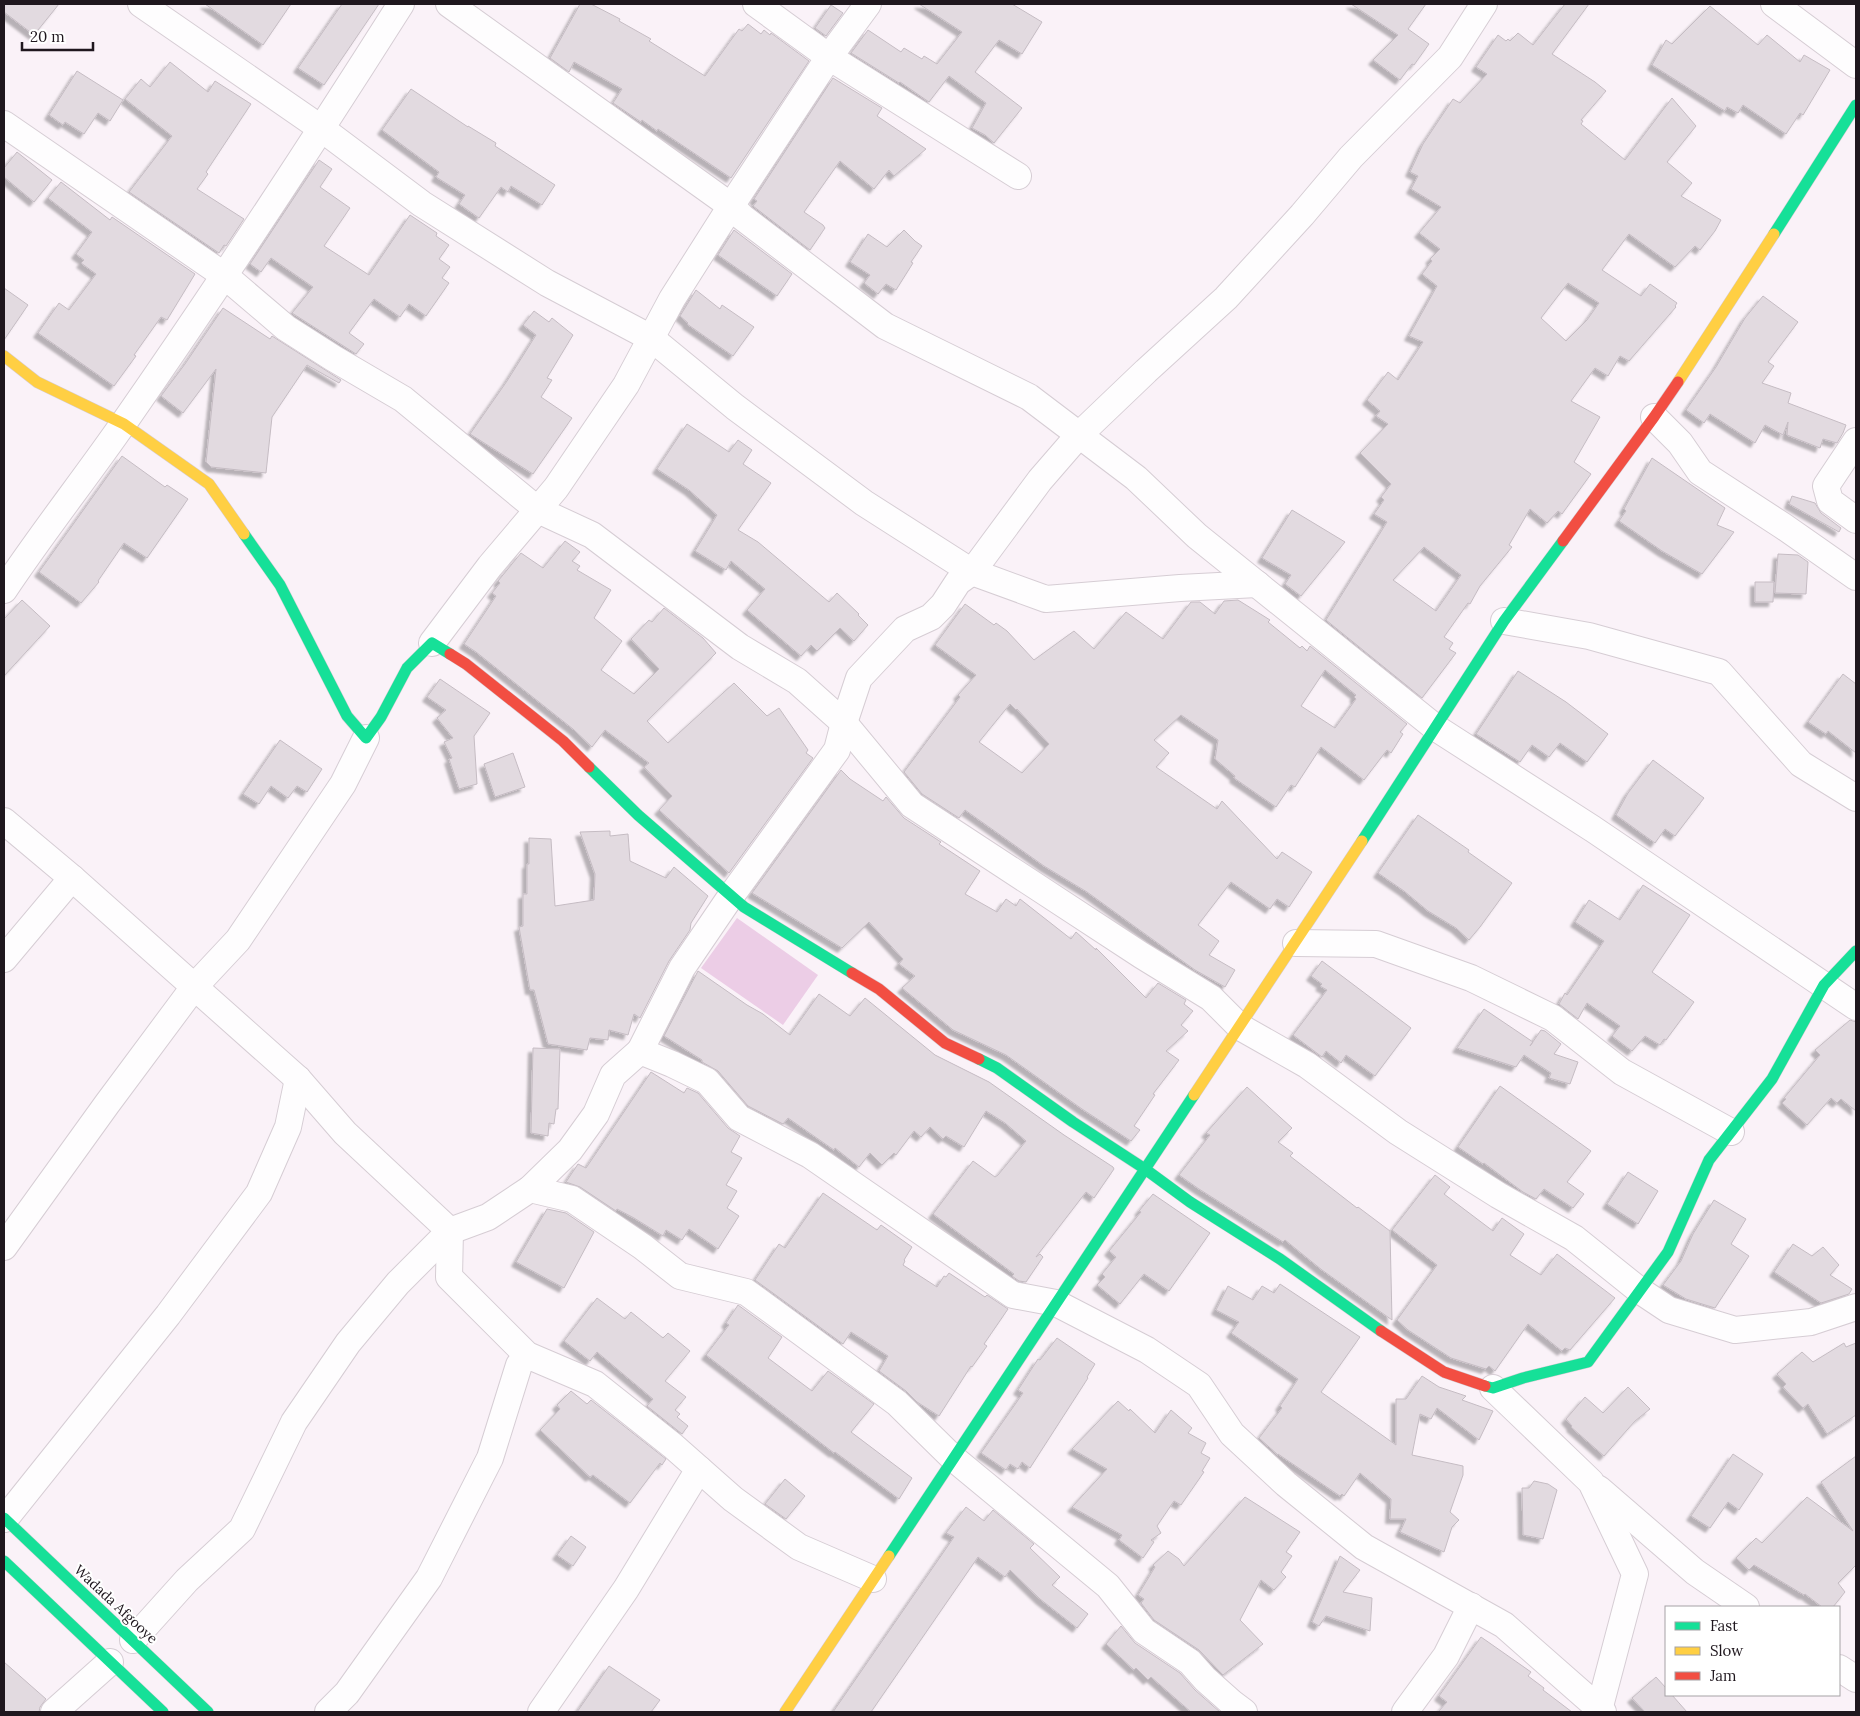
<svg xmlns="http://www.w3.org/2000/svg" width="1860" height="1716" viewBox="0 0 1860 1716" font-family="Lora,serif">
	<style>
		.green { fill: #eccde6 }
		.building { fill: #e2dae0; stroke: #c5bcc3; fill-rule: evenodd; filter: url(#shadow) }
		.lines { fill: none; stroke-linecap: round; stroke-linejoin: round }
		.street-casing { stroke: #d6cdd4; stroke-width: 28 }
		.fast-casing { stroke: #d6cdd4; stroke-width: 12 }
		.slow-casing { stroke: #d6cdd4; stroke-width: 12 }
		.jam-casing { stroke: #d6cdd4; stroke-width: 12 }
		.street { stroke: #fefdfe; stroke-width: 26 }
		.fast { stroke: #16e098; stroke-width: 11 }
		.slow { stroke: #ffcf43; stroke-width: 11 }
		.jam { stroke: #f24e42; stroke-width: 11 }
		.labels { text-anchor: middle; stroke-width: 4; stroke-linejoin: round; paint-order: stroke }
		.street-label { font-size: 14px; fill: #1f171e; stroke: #fff }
	</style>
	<defs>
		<filter id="shadow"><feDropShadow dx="-4.5" dy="4.5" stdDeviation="1" flood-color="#0004"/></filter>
	</defs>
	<rect width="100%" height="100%" fill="#faf2f8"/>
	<path class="green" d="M737 918 818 975 783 1025 701 968Z"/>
	<g class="building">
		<path d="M4 4H59L34 35 4 12Z"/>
		<path d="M205 4H291L263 45Z"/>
		<path d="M342 4H379L324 85 298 68Z"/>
		<path d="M580 4H591L620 19 619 21 651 39 649 41 705 76 739 29 742 31 748 24 761 34 764 30 770 35 771 33 809 61 731 178 658 129 657 131 642 120 641 122 613 103 622 89 574 62 569 72 550 58Z"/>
		<path d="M919 4H1012L1042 22 1022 54 999 40 975 72 1022 108 994 143 985 135 972 128 986 103 949 76 929 102 900 82 899 83 851 53 868 30 901 52 904 48 922 59 924 56 937 64 962 32Z"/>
		<path d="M1351 4H1426L1408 29 1429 44 1414 65 1412 64 1400 80 1373 60 1398 35Z"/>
		<path d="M1565 4H1589L1552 54 1595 82 1606 91 1581 120 1583 121 1581 124 1625 160 1672 98 1696 126 1667 162 1692 183 1681 196 1721 220 1715 231 1700 250 1695 246 1675 267 1629 234 1602 270 1641 296 1650 284 1677 303 1675 306 1676 307 1629 361 1620 356 1608 376 1595 368 1571 401 1600 417 1574 462 1591 474 1562 514 1558 511 1547 523 1530 509 1509 545 1512 547 1480 586 1470 604 1468 603 1444 637 1453 643 1449 649 1456 653 1422 698 1326 620 1387 522 1374 514 1384 500 1381 497 1391 484 1360 453 1388 424 1376 416 1380 411 1367 400 1388 372 1398 380 1423 342 1409 336 1437 286 1422 274 1432 261 1430 259 1440 249 1419 233 1441 207 1411 189 1418 176 1410 172 1423 144 1453 99 1460 103 1487 74 1476 67 1498 35 1506 41 1508 39 1510 41 1518 33 1533 45ZM1568 283 1599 303 1587 320 1566 341 1541 318ZM1424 547 1461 575 1436 611 1393 580Z"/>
		<path d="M831 5 843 13 826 36 815 28Z"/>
		<path d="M1710 6 1758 45 1767 35 1800 62 1804 55 1830 70 1803 115 1800 113 1786 134 1743 105 1738 113 1727 107 1725 111 1652 65 1666 40 1672 44Z"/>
		<path d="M170 62 208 92 215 81 251 104 206 172 208 174 197 189 244 219 226 246 224 245 219 253 129 192 172 136 125 99 141 79 150 87Z"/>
		<path d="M77 71 123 100 110 121 98 113 84 134 65 122 63 125 49 115Z"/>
		<path d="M833 78 882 108 877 116 926 149 894 176 889 170 874 189 840 161 804 212 823 225 825 228 810 250 753 206 757 201 754 199Z"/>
		<path d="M411 89 468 127V126L496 143 495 146 555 185 542 205 511 186 508 192 501 187 479 218 459 204 465 195 436 177 439 172 382 130Z"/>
		<path d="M17 152 52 180 34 202 4 177V168Z"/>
		<path d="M319 160 332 169 320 187 350 208 324 246 369 275 410 215 437 233 436 236 449 245 439 259 450 267 442 278 449 283 426 316 409 304 400 317 374 299 349 333 364 344 356 354 292 313 313 287 271 258 261 272 250 264Z"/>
		<path d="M61 182 110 220 112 217 195 274 167 320 161 317 134 355 136 356 114 386 38 333 59 303 69 310 96 274 81 263 84 260 76 254 92 232 48 198Z"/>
		<path d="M734 230 792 274 777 296 718 255Z"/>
		<path d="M904 230 915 241 922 246 911 262 913 263 896 290 886 284 878 294 864 283 870 275 850 262 868 234 887 247Z"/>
		<path d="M4 288 28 305 4 340Z"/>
		<path d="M696 290 720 309 722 305 754 327 733 356 687 324 688 323 680 316Z"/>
		<path d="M1763 296 1798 322 1768 362 1774 366 1762 383 1791 393 1788 403 1846 425 1843 433 1837 443 1823 439 1820 448 1787 435 1788 422 1783 435 1765 425 1755 443 1710 414 1704 423 1686 410 1716 367 1745 318Z"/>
		<path d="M223 308 270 339 272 336 341 380 339 383 307 365 272 417 266 473 211 467 206 462 216 369 183 413 161 396 185 364Z"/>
		<path d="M534 311 549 322 552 318 573 335 547 378 552 380 541 397 572 418 533 474 470 434 507 381 536 335 523 325Z"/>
		<path d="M687 424 729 452 738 440 752 450 743 464 771 483 738 530 758 542 829 602 837 593 859 614 858 615 868 625 854 641 840 628 817 651 811 645 801 656 747 610 765 589 731 561 726 570 695 551 717 515 689 490 657 469Z"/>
		<path d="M122 456 165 487 167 485 188 499 147 558 124 543 98 581 99 582 81 603 39 572Z"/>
		<path d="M1652 458 1725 508 1717 525 1734 532 1702 574 1662 551 1619 521 1626 511 1624 509Z"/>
		<path d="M1792 496 1815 503 1821 513 1841 528 1839 532 1789 504Z"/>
		<path d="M1292 510 1345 542 1301 596 1285 584 1291 575 1262 558Z"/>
		<path d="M565 541 580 552 572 561 580 566 577 570 611 590 594 618 622 641 601 670 634 694 659 669 631 639 649 620 652 622 664 608 703 638 716 653 647 721 668 743 734 683 767 716 779 708 808 750 806 753 813 758 729 873 659 810 672 796 644 767 649 763 605 730 592 747 573 729 476 652 464 644 496 596 492 593 500 583 498 581 521 553 543 568Z"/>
		<path d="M1778 554 1798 555 1808 562 1806 594 1775 593Z"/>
		<path d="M1755 582H1774L1773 602H1755Z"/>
		<path d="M22 600 50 626 4 676V619Z"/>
		<path d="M1238 600 1270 620 1268 622 1300 648 1302 646 1307 651 1310 646 1407 724 1400 732 1403 734 1391 753 1387 750 1364 780 1321 747 1295 787 1291 785 1276 807 1234 778 1235 776 1215 759 1218 740 1181 715 1154 740 1169 753 1156 767 1217 809 1222 801 1277 859 1282 852 1312 872 1289 907 1277 899 1270 909 1231 882 1198 925 1219 941 1209 955 1235 970 1225 987 1195 970 1087 892 1044 866 965 810 959 818 922 794 904 772 960 697 958 695 976 675 935 645 965 604 994 625 996 623 1007 631 1034 660 1074 631 1094 649 1126 612 1163 639 1191 602H1200L1215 614 1224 601ZM1325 670 1356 695 1354 697 1356 699 1335 728 1301 706ZM1010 704 1016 710 1017 709 1049 744 1022 773 979 742Z"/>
		<path d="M1518 671 1566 702 1608 734 1587 762 1560 743 1549 757 1532 745 1520 762 1476 734Z"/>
		<path d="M1843 674 1856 684V753L1828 731 1826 734 1808 722Z"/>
		<path d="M440 679 490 713 474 736 477 784 459 789 449 759 452 758 444 742 453 738 437 718 446 710 427 697Z"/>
		<path d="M280 740 322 769 307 792 297 786 288 798 271 786 259 804 243 794Z"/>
		<path d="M513 753 525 787 495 797 484 764Z"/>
		<path d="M1653 760 1704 798 1675 836 1665 829 1655 843 1616 815 1628 793Z"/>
		<path d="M841 770 850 779 883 801 886 797 904 818 941 842 939 844 980 871 965 894 997 912 1006 899 1016 906 1020 899 1071 939 1076 932 1096 950V948L1146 998 1158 983 1186 1000 1184 1004 1193 1011 1181 1025 1188 1031 1166 1051 1179 1060 1153 1094 1155 1095 1134 1126 1140 1130 1131 1141 1082 1109 1006 1055 953 1030 902 988 915 976 899 964 903 959 869 922 842 948 752 893Z"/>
		<path d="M1418 815 1469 850 1468 852 1512 883 1480 927 1469 940 1456 928 1428 911 1404 891 1378 873Z"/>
		<path d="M610 831V836L628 834 630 861 666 878 674 867 708 896 691 923 690 930 669 961 640 1018 634 1014 628 1035 609 1030 608 1040 590 1038 587 1050 548 1044 534 990H530L519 927 523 926V894H527V864H529V838L551 839 555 906 594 900 595 874 580 832Z"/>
		<path d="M1643 885 1690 915 1652 972 1694 1002 1666 1040 1664 1039 1660 1045 1645 1036 1632 1051 1612 1036 1620 1026 1587 1003 1578 1019 1559 1004 1565 993 1567 995 1604 941 1575 922 1589 900 1620 920Z"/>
		<path d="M1322 961 1411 1028 1375 1076 1346 1055 1341 1063 1326 1051 1322 1057 1293 1035 1327 990 1320 986 1322 984 1311 976Z"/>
		<path d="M698 971 747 1005 763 1014 790 1035 819 994 850 1016 865 998 935 1055 989 1082 1064 1135 1113 1167 1114 1169 1094 1198 1086 1192 1036 1257 1040 1254 1043 1257 1026 1282 1019 1281 1012 1276 1014 1274 933 1214 973 1161 995 1177 998 1175 1026 1141 1005 1123 986 1111 964 1147 946 1136 943 1139 930 1127 921 1137 914 1131 896 1155 894 1153 882 1165 870 1153 859 1167 835 1148 834 1150 788 1118 783 1124 748 1106 718 1071 702 1062V1060L664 1036Z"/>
		<path d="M1484 1009 1533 1042 1530 1046 1541 1030 1545 1031 1561 1044 1554 1054 1578 1062 1570 1084 1549 1078 1551 1073 1524 1055 1516 1067 1457 1048Z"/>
		<path d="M1850 1020 1856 1022V1111L1841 1099 1837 1103 1831 1098 1807 1125 1782 1103 1786 1099 1784 1098 1820 1055 1815 1050Z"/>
		<path d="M533 1048 560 1049 558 1109H556L554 1124 549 1123 548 1136 531 1133Z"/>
		<path d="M651 1072 684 1093 687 1088 698 1093 728 1128 740 1136 731 1152 742 1158 726 1185 737 1191 727 1208 739 1216 718 1249 689 1229 682 1240 666 1230 663 1236 634 1218 617 1209 616 1211 580 1187 566 1182 578 1164 586 1168Z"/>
		<path d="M1500 1086 1591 1151 1567 1182 1584 1194 1573 1208 1544 1189 1536 1199 1523 1192 1484 1163 1483 1164 1458 1147Z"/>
		<path d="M1247 1087 1292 1128 1278 1142 1293 1153 1290 1156 1357 1208 1358 1207 1390 1231 1392 1320 1322 1270 1285 1240 1283 1242 1199 1189 1179 1175 1210 1135 1206 1133Z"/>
		<path d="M1628 1172 1658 1191 1638 1224 1607 1204Z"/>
		<path d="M1435 1175 1450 1187 1444 1194 1493 1231 1502 1218 1524 1234 1510 1255 1541 1275 1557 1254 1615 1298 1570 1350 1565 1348 1562 1351 1528 1324 1495 1371 1489 1366 1486 1369 1451 1358 1408 1330 1397 1320 1437 1265 1392 1230Z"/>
		<path d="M823 1193 877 1230 881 1225 912 1247 904 1260 905 1261 903 1265 937 1287 944 1276 946 1277 949 1273 985 1297 987 1295 1008 1309 984 1344 987 1346 972 1367 971 1366 939 1416 917 1402 906 1391 879 1371 888 1356 851 1332 843 1344 755 1280 779 1244 785 1248Z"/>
		<path d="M1153 1194 1210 1233 1169 1291 1144 1274 1120 1304 1097 1285 1105 1277 1102 1274 1116 1257 1109 1251 1141 1212 1139 1211Z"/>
		<path d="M1714 1200 1746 1219 1731 1244 1749 1256 1715 1308 1686 1299 1663 1285 1681 1261 1693 1234Z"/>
		<path d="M547 1209 566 1213 594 1232 564 1288 516 1262Z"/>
		<path d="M1793 1244 1812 1256 1823 1247 1839 1265 1830 1275 1852 1289 1849 1294 1821 1303 1774 1272Z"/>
		<path d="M1280 1284 1360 1337 1321 1392 1396 1445V1399H1406L1422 1376 1439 1387 1466 1396 1462 1400 1493 1411 1479 1440 1437 1408 1431 1419 1420 1414 1412 1455 1463 1466V1475L1450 1512 1459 1520 1452 1527 1444 1552 1400 1532 1406 1519H1390L1391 1499 1360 1473 1344 1496 1342 1494 1340 1496 1278 1454V1455L1259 1438 1282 1408 1280 1406 1298 1379 1231 1333 1239 1322 1216 1310 1228 1286 1253 1300 1262 1286 1274 1293Z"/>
		<path d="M597 1298 625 1319 631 1312 663 1338 668 1333 690 1351 665 1381 686 1397 675 1410 680 1414 677 1417 688 1426 682 1434 647 1406 653 1399 597 1352 590 1361 564 1341Z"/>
		<path d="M738 1305 782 1337 768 1358 812 1391 828 1371 874 1404 851 1432 912 1478 899 1499 835 1452 834 1453 706 1355 729 1325 726 1323Z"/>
		<path d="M1057 1338 1095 1364 1087 1377 1088 1378 1030 1468 1022 1462 1018 1469 1010 1464 1006 1470 981 1453 1023 1393 1018 1390 1038 1359 1040 1360Z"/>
		<path d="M1844 1343 1846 1347 1856 1343V1415L1827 1434 1808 1404 1803 1408 1783 1387 1786 1384 1777 1374 1802 1352 1813 1362Z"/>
		<path d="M1628 1387 1650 1409 1635 1421 1604 1456 1571 1427 1572 1426 1566 1419 1585 1397 1603 1413Z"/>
		<path d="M571 1391 587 1404 591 1400 666 1459 662 1465 660 1463 630 1503 593 1475 590 1477 540 1430 560 1409 557 1405Z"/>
		<path d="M1118 1401 1129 1411 1130 1409 1155 1433 1171 1410 1192 1428 1188 1433 1206 1443 1201 1453 1210 1458 1202 1471 1204 1472 1181 1505 1174 1501 1157 1526 1161 1533 1151 1540 1154 1542 1143 1558 1119 1540 1122 1535 1072 1507 1107 1469 1072 1449Z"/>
		<path d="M1733 1454 1763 1474 1739 1510 1728 1502 1710 1528 1691 1516Z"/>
		<path d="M1856 1456V1565L1838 1583 1845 1592 1833 1607H1822L1805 1594 1804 1595 1754 1565 1749 1570 1736 1558 1756 1538 1762 1543 1807 1497 1853 1531 1821 1482Z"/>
		<path d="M785 1479 805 1496 786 1519 765 1504Z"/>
		<path d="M1534 1481 1548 1484 1557 1490 1543 1539 1523 1535 1522 1488H1529Z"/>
		<path d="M1245 1497 1300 1532 1286 1552 1292 1556 1281 1572 1286 1577 1274 1590 1261 1580 1240 1620 1263 1644 1223 1675 1199 1650 1154 1620 1141 1603 1144 1599 1138 1595 1155 1567 1153 1565 1168 1551 1179 1559 1184 1566Z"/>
		<path d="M966 1507 984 1521 993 1510 1034 1544 1030 1548 1060 1577 1052 1585 1088 1614 1077 1628 1040 1599 1010 1570 1005 1577 978 1557 871 1712H833L954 1537 946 1533Z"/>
		<path d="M571 1536 586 1547 573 1566 557 1555Z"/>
		<path d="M1340 1556 1360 1570 1343 1592 1372 1598 1370 1631 1326 1616 1319 1626 1312 1622Z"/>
		<path d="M1121 1626 1135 1643 1180 1673 1195 1690 1220 1712H1191L1151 1677 1148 1680 1136 1668 1134 1670 1106 1644Z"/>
		<path d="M1481 1637 1531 1672 1528 1676 1544 1688 1543 1690 1572 1712H1438L1447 1702 1439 1696Z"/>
		<path d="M4 1662 46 1699 40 1707 39 1712H4Z"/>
		<path d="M609 1666 660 1700 651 1712H577Z"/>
		<path d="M1656 1677 1666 1688V1695H1672L1687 1712H1645L1632 1698Z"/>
	</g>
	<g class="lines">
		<defs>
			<g id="street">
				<path d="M141 4 322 129 422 204 547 283 651 338 735 407 864 503 972 572 1046 599 1180 588 1257 584"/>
				<path d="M449 4 731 206 742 217 885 326 1029 397 1136 478 1197 536 1436 728 1593 829 1856 1007"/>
				<path d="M756 4 829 57 1018 176"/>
				<path d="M1774 4 1856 65"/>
				<path d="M4 124 225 276 286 328 333 358 403 399 538 510 592 535 740 647 797 681 844 723 912 805 1141 955 1211 998 1240 1027 1307 1065 1398 1132 1498 1195 1574 1238 1639 1290 1669 1310 1735 1330 1811 1322 1856 1307"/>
				<path d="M1654 417 1680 443 1700 472 1783 526 1856 577"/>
				<path d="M1856 441 1826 486 1830 501 1856 520"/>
				<path d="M4 590C42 533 84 480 123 424 219 286 311 146 401 4"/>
				<path d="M1504 621 1589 636 1719 672 1801 764 1856 798"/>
				<path d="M432 643 490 566 556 488 626 385 672 299 731 206 829 57 868 4"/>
				<path d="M4 821 72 878 298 1079 345 1133 450 1231 449 1277 527 1355 595 1384 673 1446 733 1499 799 1547 873 1579"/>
				<path d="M1296 943 1376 944 1471 978 1553 1018 1622 1072 1731 1132"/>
				<path d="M4 959 72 878"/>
				<path d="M640 1051 682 968 731 896 837 750 844 723 859 678 905 629 931 617 943 605 958 582 972 572 1040 480 1079 435 1146 371 1226 298 1302 215 1351 157 1450 57 1484 4"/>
				<path d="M530 1189 572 1199 643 1247 680 1276 746 1292 817 1344 897 1403 953 1458 1108 1586 1144 1631 1190 1662 1205 1679 1232 1703 1244 1712"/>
				<path d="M4 1247 107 1104 194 987 238 940 343 784 366 738"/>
				<path d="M1493 1388 1591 1482 1635 1574 1599 1710"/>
				<path d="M1599 1489 1695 1572 1746 1607"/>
				<path d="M5 1519 168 1315 259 1193 288 1127 298 1079"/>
				<path d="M133 1640 187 1580 242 1529 294 1422 348 1343 398 1283 450 1231 488 1217 530 1189 570 1150 596 1114 613 1075 640 1051 672 1064 707 1081 739 1118 810 1155 1013 1295 1056 1303 1147 1350 1199 1385 1232 1434 1286 1484 1364 1547 1504 1625 1603 1712"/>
				<path d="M1839 1668 1856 1679"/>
				<path d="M54 1712 110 1662"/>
				<path d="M328 1712 347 1693 429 1578 490 1458 519 1365 527 1355"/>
				<path d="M541 1712 626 1589 699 1469"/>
				<path d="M1405 1712 1446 1656 1471 1606"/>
			</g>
			<g id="fast">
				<path d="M1774 234 1856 105"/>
				<path d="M244 534 280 585 347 716 366 738 381 717 407 668 432 643 450 654"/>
				<path d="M589 767 638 815 744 907 852 973"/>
				<path d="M1362 841 1504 621 1563 541"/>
				<path d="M979 1059 997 1068 1073 1122 1145 1169 1190 1202 1280 1259 1381 1331"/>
				<path d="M1485 1386 1493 1388 1523 1378 1588 1362 1668 1252 1709 1160 1772 1079 1824 985 1856 951"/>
				<path d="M4 1518 208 1712"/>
				<path d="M889 1556 1194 1095"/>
				<path d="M4 1561 163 1712"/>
			</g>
			<g id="slow">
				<path d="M4 356 37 382 124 424 209 484 244 534"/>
				<path d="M1678 382 1774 234"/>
				<path d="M1194 1095 1362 841"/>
				<path d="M785 1712 889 1556"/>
			</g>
			<g id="jam">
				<path d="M1563 541 1654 417 1678 382"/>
				<path d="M450 654 466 664 563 741 589 767"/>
				<path d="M852 973 879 989 945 1043 979 1059"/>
				<path d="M1381 1331 1444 1372 1485 1386"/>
			</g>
		</defs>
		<use href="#street" class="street-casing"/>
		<use href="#fast" class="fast-casing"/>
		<use href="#slow" class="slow-casing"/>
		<use href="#jam" class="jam-casing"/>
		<use href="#street" class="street"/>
		<use href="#fast" class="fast"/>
		<use href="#slow" class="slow"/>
		<use href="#jam" class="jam"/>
	</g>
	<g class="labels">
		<g class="street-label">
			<text transform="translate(116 1604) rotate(43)" y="5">Wadada Afgooye</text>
		</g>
	</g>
	<rect width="1860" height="1716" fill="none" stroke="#1f171e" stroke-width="10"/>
	<rect x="1665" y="1606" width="175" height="90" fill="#ffffff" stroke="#a5a2a5"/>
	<rect x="1675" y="1622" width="25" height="8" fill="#16e098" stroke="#a5a2a5"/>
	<text x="1710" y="1631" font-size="15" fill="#1f171e">Fast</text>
	<rect x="1675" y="1647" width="25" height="8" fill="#ffcf43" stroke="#a5a2a5"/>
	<text x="1710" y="1656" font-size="15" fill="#1f171e">Slow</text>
	<rect x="1675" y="1672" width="25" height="8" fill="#f24e42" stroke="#a5a2a5"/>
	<text x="1710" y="1681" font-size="15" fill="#1f171e">Jam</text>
	<path d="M22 42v8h71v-8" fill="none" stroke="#1f171e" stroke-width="2.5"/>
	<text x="30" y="42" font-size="15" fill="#1f171e" stroke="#ffffff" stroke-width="4" paint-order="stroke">20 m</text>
</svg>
